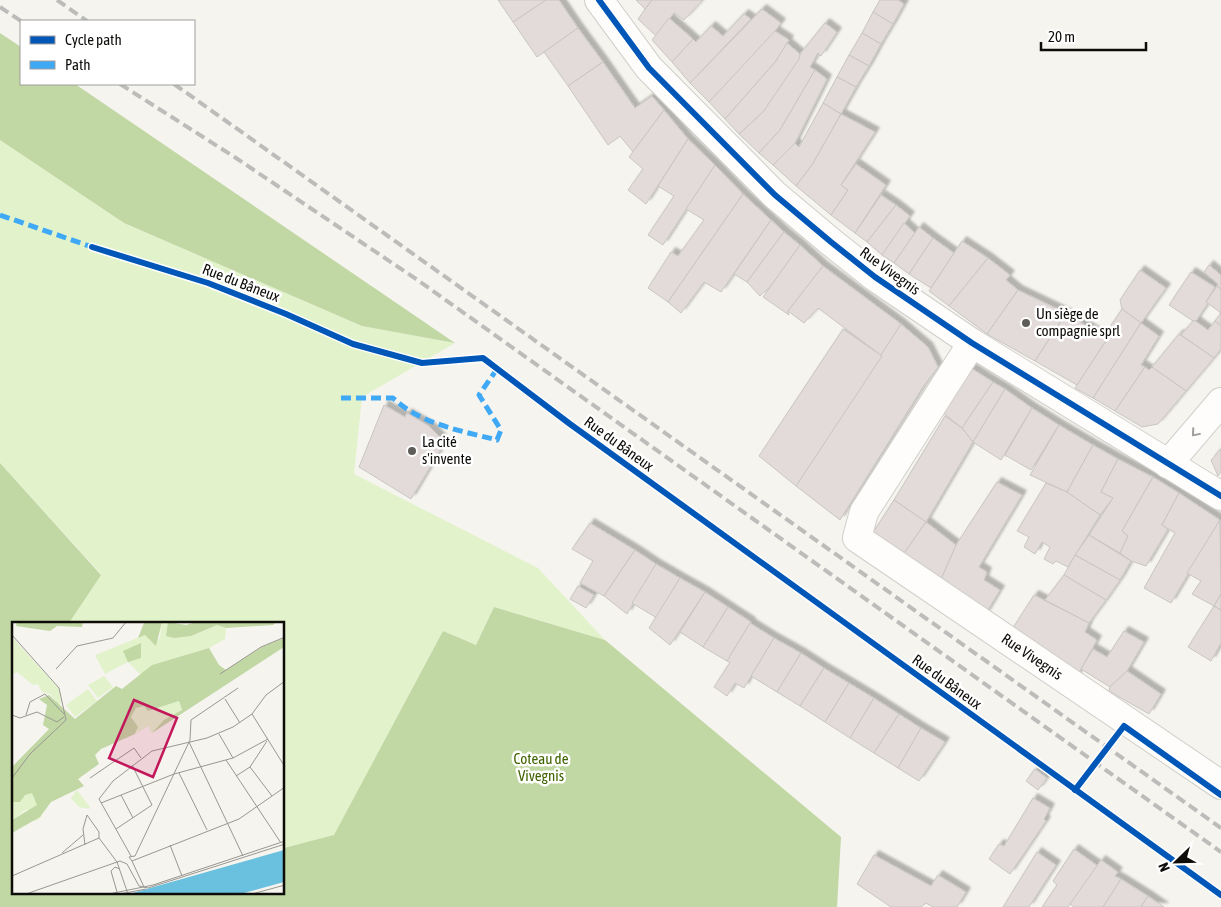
<svg xmlns="http://www.w3.org/2000/svg" width="1221" height="907" viewBox="0 0 1221 907" font-family="'Asap Condensed',sans-serif">
	<style>
		.green { fill: #e2f3cc }
		.forest { fill: #c1d7a4 }
		.building { fill: #e2dbda; stroke: #c8c5c3; filter: url(#shadow) }
		.lines { fill: none; stroke-linecap: round; stroke-linejoin: round }
		.minor-casing { stroke: #d0cfca; stroke-width: 30 }
		.minor { stroke: #fefdfc; stroke-width: 28 }
		.rail { stroke: #bcbcba; stroke-width: 4; stroke-dasharray: 10 5; stroke-linecap: butt }
		.quiet { stroke: #3fa9f5; stroke-width: 5; stroke-dasharray: 10 5; stroke-linecap: butt }
		.cycleway-casing { stroke: #fff; stroke-width: 9 }
		.cycleway { stroke: #0057b8; stroke-width: 6 }
		.oneway { stroke: #9e9d9b }
		.poi-dot { fill: #5f5d59; stroke: #fff; stroke-width: 2 }
		.labels { text-anchor: middle; stroke-width: 5; stroke-linejoin: round; paint-order: stroke }
		.street-label { font-size: 15px; fill: #0e0c09; stroke: #fff }
		.poi-label { font-size: 15px; fill: #0e0c09; stroke: #fff; text-anchor: start }
		.park-label { font-size: 15px; fill: #406300; stroke: #fff }
		.inset-river { fill: none; stroke: #69c0df; stroke-width: 2.5 }
		.inset-road { fill: none; stroke: #999792; stroke-width: 1 }
		.view { fill: #c2185b; fill-opacity: 0.15; stroke: #c2185b; stroke-width: 2.5 }
		.inset-edge { fill: none; stroke: #0e0c09; stroke-width: 2.5 }
	</style>
	<defs>
		<filter id="shadow"><feDropShadow dx="4.5" dy="-4.5" stdDeviation="1" flood-color="#0004"/></filter>
	</defs>
	<rect width="100%" height="100%" fill="#f6f4ee"/>
	<path class="green" d="M0 140 124 223 362 326 455 343 362 397 354 474 538 568 605 640 494 607 476 645 443 631 334 836 284 848V623H69L101 574 0 463Z"/>
	<g class="forest">
		<path d="M0 33 21 47V84H75L455 343 362 326 124 223 0 140Z"/>
		<path d="M0 463 101 575 69 623H14V893H284V848L334 835 443 631 476 645 494 607 605 640 841 837 837 907H0Z"/>
	</g>
	<g class="building">
		<path d="M498 0H546L513 22Z"/>
		<path d="M546 0H559L578 28 537 57 513 22Z"/>
		<path d="M636 0H652L645 9Z"/>
		<path d="M652 0H703L684 20 674 13 656 36 638 19Z"/>
		<path d="M880 0H898L904 4 893 24 873 12Z"/>
		<path d="M762 9 781 23 766 43 709 102 690 83Z"/>
		<path d="M873 12 893 24 881 44 862 33Z"/>
		<path d="M744 14 751 19 690 83 672 62 693 39 696 42 711 26 723 36Z"/>
		<path d="M669 18 693 39 672 62 652 40Z"/>
		<path d="M825 23 837 32 821 56 818 53 810 67 815 70 780 130 759 153 739 134 763 112 800 54Z"/>
		<path d="M578 28 603 62 568 86 544 52Z"/>
		<path d="M775 31 789 40 776 61 725 119 709 102Z"/>
		<path d="M862 33 881 44 869 66 849 55Z"/>
		<path d="M787 43 800 54 799 59 763 112 739 134 725 119 776 61Z"/>
		<path d="M849 55 869 66 856 87 837 77Z"/>
		<path d="M603 62 635 108 652 96 664 110 633 152 620 136 608 145 568 86Z"/>
		<path d="M815 70 827 79 795 143 773 165 759 153 780 130Z"/>
		<path d="M837 77 856 87 841 114 823 103Z"/>
		<path d="M823 103 841 114 812 165 796 186 773 165 795 143 799 147Z"/>
		<path d="M664 110 688 139 646 204 628 190 643 169 629 157Z"/>
		<path d="M841 114 875 132 841 185 848 190 831 215 796 186 812 165Z"/>
		<path d="M688 139 715 165 663 245 648 235 674 196 658 186Z"/>
		<path d="M856 164 886 185 855 233 831 215 848 190 841 185Z"/>
		<path d="M715 165 743 194 668 302 648 288 671 252 678 256 704 220 686 209Z"/>
		<path d="M743 194 771 220 721 292 704 282 681 313 668 302Z"/>
		<path d="M881 195 896 205 867 242 855 233Z"/>
		<path d="M896 205 910 216 882 255 867 242Z"/>
		<path d="M771 220 784 232 747 282 734 274Z"/>
		<path d="M904 223 915 233 894 263 882 255Z"/>
		<path d="M919 227 933 238 909 274 894 263Z"/>
		<path d="M784 232 800 245 771 286 760 296 747 282Z"/>
		<path d="M933 238 954 253 931 288 909 274Z"/>
		<path d="M962 241 988 258 949 306 929 291Z"/>
		<path d="M800 245 823 266 788 311 789 315 763 297Z"/>
		<path d="M988 258 1010 275 1006 280 1018 290 987 334 949 306Z"/>
		<path d="M1209 265 1221 275V289L1217 286 1218 284 1204 272Z"/>
		<path d="M823 266 901 324 882 356 818 308 804 323 788 311Z"/>
		<path d="M1140 270 1166 288 1141 323 1122 309 1120 300Z"/>
		<path d="M1191 272 1215 287 1206 302 1208 303 1196 321H1193L1169 305Z"/>
		<path d="M1217 286 1221 289V326L1215 321 1221 313 1206 302Z"/>
		<path d="M1018 290 1066 313 1035 361 987 334Z"/>
		<path d="M1122 309 1141 323 1093 398 1075 388 1107 339 1103 337Z"/>
		<path d="M1066 313 1107 339 1077 385 1035 361Z"/>
		<path d="M1194 320 1208 330 1215 321 1221 326V349L1214 358 1181 335Z"/>
		<path d="M1141 323 1159 336 1141 365 1145 367 1115 411 1093 398Z"/>
		<path d="M901 324 928 347 938 367 923 387 840 520 796 486Z"/>
		<path d="M843 329 882 356 796 486 759 456Z"/>
		<path d="M1179 334 1214 358 1186 391 1152 367Z"/>
		<path d="M1145 367 1149 370 1152 367 1186 391 1158 424 1142 427 1115 411Z"/>
		<path d="M971 368 993 382 962 428 943 413Z"/>
		<path d="M993 382 1005 389 973 442 962 428Z"/>
		<path d="M1005 389 1032 408 1001 460 973 442Z"/>
		<path d="M384 405 405 417 407 413 429 426 445 442 411 499 359 467Z"/>
		<path d="M1032 408 1059 425 1031 470 1005 455Z"/>
		<path d="M945 416 962 428 973 442 926 522 894 500Z"/>
		<path d="M1059 425 1093 445 1067 492 1030 475Z"/>
		<path d="M1093 445 1118 459 1101 492 1113 498 1100 515 1067 492Z"/>
		<path d="M1221 449V472L1218 476 1211 460Z"/>
		<path d="M1118 459 1153 477 1122 531 1128 536 1120 553 1089 535 1113 498 1101 492Z"/>
		<path d="M1153 477 1179 493 1162 525 1168 529 1146 566 1131 561 1120 553 1128 536 1122 531Z"/>
		<path d="M997 482 1022 495 979 567 987 572 984 580 1000 590 985 615 938 586 956 545Z"/>
		<path d="M1046 483 1067 492 1100 515 1068 567 1056 561 1053 564 1044 559 1050 547 1042 542 1035 554 1024 547 1029 537 1017 531Z"/>
		<path d="M1179 493 1220 520 1171 603 1144 588 1175 533 1162 525Z"/>
		<path d="M894 500 926 522 900 559 870 537Z"/>
		<path d="M1220 520 1221 594 1214 606 1192 594 1201 581 1187 573Z"/>
		<path d="M926 522 956 545 938 586 900 559Z"/>
		<path d="M590 523 635 550 604 596 580 583 593 561 572 549Z"/>
		<path d="M1089 535 1131 561 1120 580 1075 555Z"/>
		<path d="M635 550 656 564 627 614 604 596Z"/>
		<path d="M1075 555 1120 580 1106 600 1064 575Z"/>
		<path d="M656 564 680 578 657 618 632 603Z"/>
		<path d="M1064 575 1106 600 1089 623 1045 600Z"/>
		<path d="M680 578 705 592 670 645 649 628Z"/>
		<path d="M578 586 594 595 586 608 570 599Z"/>
		<path d="M705 592 728 607 703 647 680 632Z"/>
		<path d="M1221 594V610L1214 606Z"/>
		<path d="M1034 595 1089 623 1085 632 1097 640 1075 680 1009 634Z"/>
		<path d="M1214 606 1221 610V643L1211 661 1188 647Z"/>
		<path d="M728 607 751 622 727 661 703 647Z"/>
		<path d="M750 623 774 638 744 688 735 683 727 696 714 687 730 662 727 661Z"/>
		<path d="M1124 631 1144 642 1127 671 1110 687 1081 669 1093 649 1107 657Z"/>
		<path d="M774 638 801 653 777 692 751 676Z"/>
		<path d="M801 653 824 668 800 706 777 692Z"/>
		<path d="M824 668 849 683 825 722 800 706Z"/>
		<path d="M1127 671 1161 694 1149 714 1109 691 1110 687Z"/>
		<path d="M849 683 874 698 850 738 825 722Z"/>
		<path d="M874 698 899 714 874 753 850 738Z"/>
		<path d="M899 714 921 728 898 768 874 753Z"/>
		<path d="M921 728 945 742 919 781 898 768Z"/>
		<path d="M1035 769 1047 778 1038 790 1026 781Z"/>
		<path d="M1033 798 1050 808 1044 819 1046 821 1010 874 989 859 999 844 1004 846Z"/>
		<path d="M1074 849 1098 866 1068 907H1042L1057 885 1053 881Z"/>
		<path d="M1037 852 1056 865 1029 907H1003Z"/>
		<path d="M874 855 931 886 938 875 966 892 957 907H933L926 903 921 907H891L857 884Z"/>
		<path d="M1101 860 1118 872 1115 876 1121 879 1103 907H1074L1070 904Z"/>
		<path d="M1121 879 1148 896 1141 907H1103Z"/>
		<path d="M1148 896 1164 907H1141Z"/>
	</g>
	<g class="lines">
		<defs>
			<g id="minor">
				<path d="M599 0 649 68 775 195 831 242 875 277 972 343 1221 496"/>
				<path id="s1" d="M972 343 864 512 857 538 1221 785"/>
				<path d="M1168 464 1221 402"/>
			</g>
		</defs>
		<use href="#minor" class="minor-casing"/>
		<use href="#minor" class="minor"/>
		<g class="rail">
			<path d="M57 0 87 21"/>
			<path d="M0 7 21 21"/>
			<path d="M120 84 236 158 419 281 1221 852"/>
			<path d="M174 84 1221 828"/>
		</g>
		<g class="quiet">
			<path d="M0 215 92 247"/>
			<path d="M341 398H393C420 424 462 431 497 440L501 430 479 395 497 369"/>
		</g>
		<defs>
			<g id="cycleway">
				<path d="M599 0 649 68 775 195 831 242 875 277 972 343 1221 496"/>
				<path d="M92 247 208 283 286 314 353 344 422 363 483 358 570 424 1221 895"/>
				<path d="M1075 790 1124 726 1221 795"/>
			</g>
		</defs>
		<use href="#cycleway" class="cycleway-casing"/>
		<use href="#cycleway" class="cycleway"/>
	</g>
	<defs><path id="oneway-chevron" d="M-2-3.5L2.5 0L-2 3.5" fill="none" stroke-width="1.6" stroke-linecap="round" stroke-linejoin="round" transform="scale(1.25)"/></defs>
	<use class="oneway" href="#oneway-chevron" transform="translate(1195 433) rotate(130)"/>
	<g class="poi-dot">
		<circle cx="1026" cy="323" r="5"/>
		<circle cx="412" cy="451" r="5"/>
	</g>
	<g class="labels">
		<g class="street-label">
			<text transform="translate(890 271) rotate(36)" y="5">Rue Vivegnis</text>
			<text transform="translate(241 283) rotate(21)" y="5">Rue du Bâneux</text>
			<text transform="translate(619 444) rotate(36)" y="5">Rue du Bâneux</text>
			<text dy="5" stroke="none"><textPath href="#s1" startOffset="439">Rue Vivegnis</textPath></text>
			<text transform="translate(947 682) rotate(36)" y="5">Rue du Bâneux</text>
		</g>
		<g class="poi-label">
			<text x="1036" y="319">Un siège de<tspan x="1036" dy="17">compagnie sprl</tspan></text>
			<text x="422" y="447">La cité<tspan x="422" dy="17">s'invente</tspan></text>
		</g>
		<g class="park-label">
			<text x="541" y="764">Coteau de<tspan x="541" dy="17">Vivegnis</tspan></text>
		</g>
	</g>
	<g transform="translate(12 622)">
		<rect width="272" height="272" fill="#f6f4ee"/>
		<path d="M150 0H156L154 14H179L205 3 214 6 213 17 197 26 140 43 129 53 116 40 93 52 83 33 133 13 144 20 148 16ZM0 15 47 67 49 80 47 83 38 72 30 70 26 62 21 63 5 50 0 53ZM92 54 101 65 86 76 76 63ZM76 67 85 79 63 95 54 83ZM167 79 170 88 140 111 136 104 123 112 126 108 119 95 124 86 132 84 136 89ZM23 155 26 190 30 194 24 199 15 187 0 198V172ZM65 168 78 185 77 187 67 185 59 176Z" fill="#e2f3cc"/>
		<path d="M5 0H71L70 5 45 4 38 9 4 4ZM150 0 144 24 133 13 126 16 132 1ZM156 0 174 3 184 0H264L261 3 214 6 205 3 179 14 162 16 154 14ZM272 16V25L140 111 152 98 170 88 167 79 136 89 132 84 124 86 119 95 126 105 123 112 89 127 83 133 87 142 66 157 72 164 39 180 28 195 0 211V198L25 183 20 171 13 173 8 180H0V145L37 107 31 103 35 83 27 77 37 73 63 97 104 64 110 67 140 43 197 26 207 43 214 48 250 25ZM129 21V36L116 40 111 29Z" fill="#c1d7a4"/>
		<path d="M272 228V260L228 272H117Z" fill="#69c0df"/>
		<path class="inset-river" d="M214 272 273 253"/>
		<path class="inset-road" d="M0 13 47 66 54 98 18 132 0 156M44 47 65 24 101 16 114 0M208 52 249 25 273 15M213 77 228 101M240 92 273 145M0 93 8 96 25 90 45 100 52 95M14 93 18 80 33 72 52 92M207 112 221 136M177 120 231 234M214 138 269 221M120 143 140 183M238 145 255 119M167 151 195 208M224 154 238 145 260 174M78 156 122 126 129 136M109 173 121 196M89 181 162 152 221 136 256 117M104 207 140 183M87 216 105 240 116 272M73 223 71 207 75 193 87 210V216M158 223 170 254M50 231 71 213M119 234 87 177 101 159 140 129 195 116 221 105 240 92 254 73 273 59M120 239 117 235 123 234 178 118 179 98 226 66M120 239 227 197 273 165M120 239 132 265M0 254 87 216M105 270 99 249 103 245 108 247M14 272 108 239 115 242 127 264 136 266 273 222M97 272 141 263 273 219M108 272 134 267M240 272 273 263"/>
		<path class="view" d="M122 78 165 96 141 155 97 136Z"/>
		<rect width="272" height="272" class="inset-edge"/>
	</g>
	<rect x="20" y="20" width="175" height="65" fill="#ffffff" stroke="#9f9e9d"/>
	<rect x="30" y="36" width="25" height="8" fill="#0057b8" stroke="#9f9e9d"/>
	<text x="65" y="45" font-size="15" fill="#0e0c09">Cycle path</text>
	<rect x="30" y="61" width="25" height="8" fill="#3fa9f5" stroke="#9f9e9d"/>
	<text x="65" y="70" font-size="15" fill="#0e0c09">Path</text>
	<g transform="translate(1176 862) rotate(247)" stroke="#ffffff" stroke-width="4" paint-order="stroke">
	<path d="M0-4L9 19L0 12L-9 19Z" fill="#0e0c09"/>
	<text y="-8" font-size="14" font-weight="bold" text-anchor="middle" fill="#0e0c09">N</text>
	</g>
	<path d="M1041 42v8h105v-8" fill="none" stroke="#0e0c09" stroke-width="2.5"/>
	<text x="1048" y="42" font-size="15" fill="#0e0c09" stroke="#ffffff" stroke-width="4" paint-order="stroke">20 m</text>
</svg>
